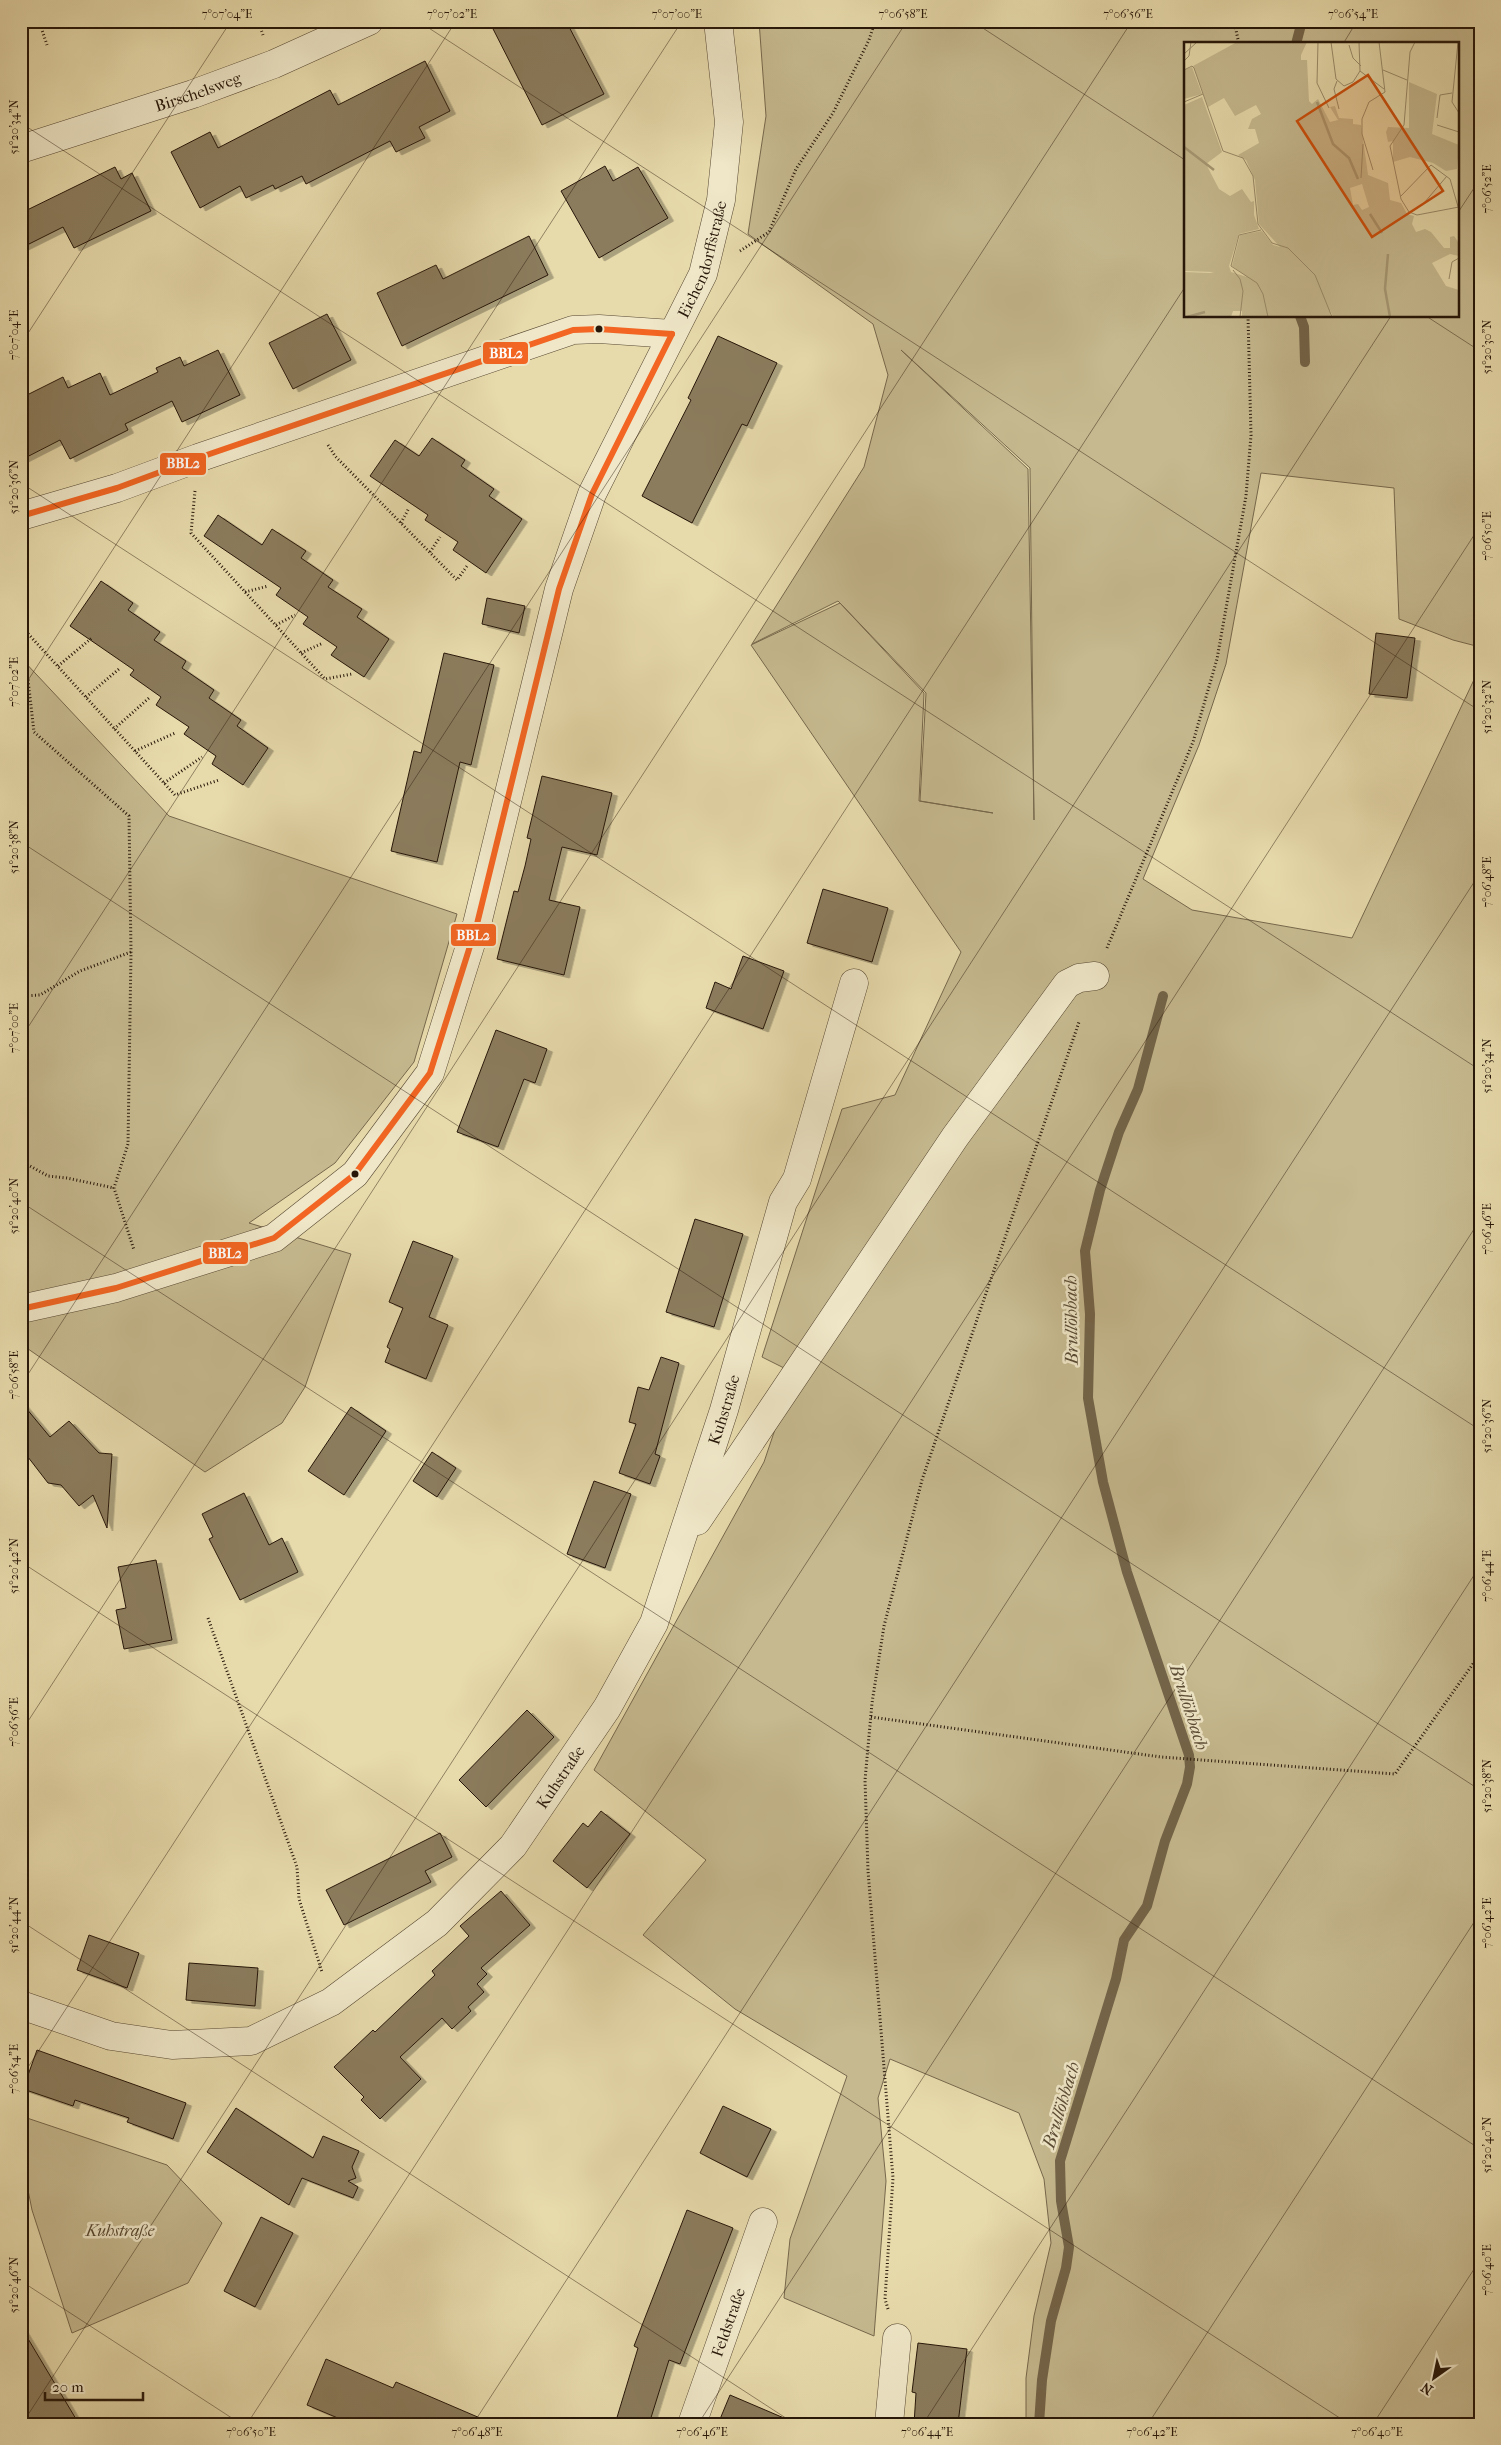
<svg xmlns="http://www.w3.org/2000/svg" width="1501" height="2445" viewBox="0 0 1501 2445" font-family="'IM FELL French Canon',serif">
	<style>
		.green { fill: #c6b98f; stroke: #76684c; fill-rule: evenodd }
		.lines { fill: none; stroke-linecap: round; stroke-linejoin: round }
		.stream { stroke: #736449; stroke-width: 10 }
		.building { fill: #8b7c5d; stroke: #271709; filter: url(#shadow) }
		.minor-casing { stroke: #574832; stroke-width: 29 }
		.path { stroke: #271709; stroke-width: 3; stroke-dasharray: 1 2.5; stroke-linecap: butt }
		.minor { stroke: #efe7c8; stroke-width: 28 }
		.bus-1-casing { stroke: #efe7c8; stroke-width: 10 }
		.bus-1 { stroke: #f26522; stroke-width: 6 }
		.ticks { fill: none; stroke: #271709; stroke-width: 1; stroke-opacity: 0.45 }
		.bus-dot { fill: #271709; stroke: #efe7c8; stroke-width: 2 }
		.labels { text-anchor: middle; stroke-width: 5; stroke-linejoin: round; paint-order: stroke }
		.street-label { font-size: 16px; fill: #271709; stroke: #efe7c8 }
		.park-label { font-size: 16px; font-style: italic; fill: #574831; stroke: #efe7c8 }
		.water-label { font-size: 18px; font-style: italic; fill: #5a4b34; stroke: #efe7c8 }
		.inset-river { fill: none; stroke: #a69874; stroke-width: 2.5 }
		.inset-road { fill: none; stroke: #9a8c6a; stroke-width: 1 }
		.view { fill: #cb4f0c; fill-opacity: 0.15; stroke: #cb4f0c; stroke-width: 2.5 }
		.inset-edge { fill: none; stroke: #271709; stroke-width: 2.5 }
		.line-badge { stroke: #efe7c8; stroke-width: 2 }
		.badge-label { font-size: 14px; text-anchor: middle; font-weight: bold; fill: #fff }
		.neatline { fill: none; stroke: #271709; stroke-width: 2 }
		.ticks-label { font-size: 12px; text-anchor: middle; fill: #271709 }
	</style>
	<defs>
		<filter id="shadow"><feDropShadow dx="5.5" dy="3" stdDeviation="0" flood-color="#0004"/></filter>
	</defs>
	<rect width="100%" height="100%" fill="#e7daab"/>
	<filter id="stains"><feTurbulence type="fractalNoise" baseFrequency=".004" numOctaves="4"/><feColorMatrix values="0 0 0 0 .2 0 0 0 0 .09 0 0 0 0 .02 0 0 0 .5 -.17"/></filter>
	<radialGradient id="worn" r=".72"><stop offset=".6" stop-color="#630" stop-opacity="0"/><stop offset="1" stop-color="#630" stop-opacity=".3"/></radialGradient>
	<g class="green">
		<path d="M759 21H1480V647L1453 640 1399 619 1394 488 1261 473 1226 664 1199 745 1143 879 1192 910 1352 938 1480 667V2424H1026V2378L1034 2316 1051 2243 1044 2179 1019 2113 890 2059 878 2098 886 2181 874 2336 784 2298 790 2239 847 2076 735 2009 643 1935 706 1860 594 1770 764 1462 794 1373 762 1357 842 1109 895 1095 961 952 751 645 840 603 838 601 752 644 864 467 888 375 873 324 748 234 766 116ZM1185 44H1457V316H1185ZM901 350 1030 468 1034 820 1028 469ZM840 603 926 693 920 801 993 813 919 801 924 693Z"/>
		<path d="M21 658 169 816 457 914 414 1062 335 1163 249 1223 351 1254 305 1387 282 1423 205 1472 21 1344Z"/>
		<path d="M21 2116 167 2165 222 2223 188 2283 72 2333 32 2210 21 2155Z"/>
	</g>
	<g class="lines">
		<g class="stream">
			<path d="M1296 44 1302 21"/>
			<path d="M1300 316 1304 327 1305 362"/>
			<path d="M1039 2424 1042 2380 1051 2321 1066 2268 1069 2247 1061 2201 1060 2161 1116 1979 1124 1940 1147 1906 1165 1841 1187 1784 1190 1767 1189 1755 1127 1572 1103 1482 1088 1398 1090 1314 1085 1251 1100 1190 1119 1132 1138 1089 1163 996"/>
		</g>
	</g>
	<g class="building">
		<path d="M489 21H566L604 94 542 125Z"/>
		<path d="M425 61 450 111 419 127 425 138 396 152 390 141 306 184 302 176 275 189 273 185 246 198 240 186 200 208 171 152 210 132 218 148 330 90 338 105Z"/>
		<path d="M605 166 613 181 638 167 668 218 599 258 561 191Z"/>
		<path d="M115 167 121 179 132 173 151 211 74 248 63 227 21 248V213Z"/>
		<path d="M529 236 548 275 402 346 377 293 436 265 443 279Z"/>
		<path d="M327 314 351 360 293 389 269 343Z"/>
		<path d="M718 336 777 363 747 426 742 424 692 523 642 496 691 400 688 398Z"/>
		<path d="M218 350 240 395 182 422 172 401 125 424 128 430 70 459 60 440 21 460V398L63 377 68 388 100 373 110 395 158 372 156 368 180 357 184 366Z"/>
		<path d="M432 438 465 460 461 466 494 489 489 496 522 519 486 573 453 550 458 542 425 520 428 515 370 476 395 440 419 456Z"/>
		<path d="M218 515 262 545 272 529 306 551 301 558 333 580 328 587 362 609 357 617 389 639 364 677 331 655 337 647 303 624 308 617 276 595 281 588 204 536Z"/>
		<path d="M101 581 133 603 128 610 160 632 154 640 186 661 182 668 214 690 209 698 241 720 237 726 268 748 243 785 212 764 216 756 184 734 189 727 156 705 161 697 130 675 134 670 70 626Z"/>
		<path d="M487 598 525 606 519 633 482 624Z"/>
		<path d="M1376 633 1415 638 1407 698 1369 694Z"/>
		<path d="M444 653 494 665 471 765 460 762 437 862 391 851 414 751 421 753Z"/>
		<path d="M542 776 612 793 597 855 562 847 549 900 580 907 564 975 497 959 514 891 518 892 525 866 531 839 527 838Z"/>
		<path d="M823 889 888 908 872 962 807 943Z"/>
		<path d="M743 956 784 971 763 1029 706 1008 715 982 731 989Z"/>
		<path d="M496 1030 547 1049 535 1083 524 1079 498 1147 457 1132Z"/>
		<path d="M695 1219 743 1234 714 1327 666 1312Z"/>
		<path d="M413 1241 453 1256 429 1317 448 1325 426 1379 385 1362 390 1349 387 1347 403 1308 389 1302Z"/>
		<path d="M661 1357 679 1363 655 1454 660 1456 650 1484 619 1473 636 1424 629 1422 638 1387 649 1390Z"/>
		<path d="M21 1402 50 1437 69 1421 99 1453 112 1454 107 1528 93 1495 79 1506 61 1485 48 1483 21 1448Z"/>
		<path d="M351 1407 386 1431 344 1495 308 1471Z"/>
		<path d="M432 1452 456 1468 437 1497 413 1481Z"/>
		<path d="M594 1481 631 1494 605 1568 567 1554Z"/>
		<path d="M244 1493 269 1545 282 1538 298 1572 240 1600 209 1539 213 1537 202 1514Z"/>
		<path d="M156 1560 172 1640 124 1649 116 1610 126 1608 118 1567Z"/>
		<path d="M527 1710 554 1737 486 1807 459 1780Z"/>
		<path d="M601 1811 630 1834 587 1888 553 1861 583 1823 588 1827Z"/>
		<path d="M440 1833 452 1857 425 1871 431 1882 344 1925 326 1890Z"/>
		<path d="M501 1891 530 1925 481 1968 487 1974 477 1984 484 1992 468 2007 471 2011 452 2029 442 2018 400 2057 421 2079 380 2119 361 2100 364 2097 334 2067 373 2030 375 2032 435 1975 432 1971 469 1936 460 1926Z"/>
		<path d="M89 1935 139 1953 127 1988 77 1970Z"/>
		<path d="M189 1963 258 1968 255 2006 186 2000Z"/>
		<path d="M37 2050 186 2103 173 2139 127 2122 129 2118 75 2100 73 2106 23 2089Z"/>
		<path d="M723 2106 771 2129 747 2177 700 2153Z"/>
		<path d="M236 2108 313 2158 323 2136 359 2151 352 2167 356 2178 348 2181 358 2187 353 2198 302 2178 289 2205 207 2152Z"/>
		<path d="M687 2210 733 2228 680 2364 669 2360 649 2424H615L638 2348 634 2346Z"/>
		<path d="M261 2217 293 2233 255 2307 224 2291Z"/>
		<path d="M21 2327 79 2424H21Z"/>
		<path d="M918 2343 967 2349 958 2424H914L916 2393 912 2392Z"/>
		<path d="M326 2359 393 2388 396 2382 494 2424H352L307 2405Z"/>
		<path d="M730 2395 798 2424H718Z"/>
	</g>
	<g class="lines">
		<defs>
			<g id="minor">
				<path id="s1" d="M21 149 193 94 274 64 369 21"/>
				<path d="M21 516 117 488 198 458 573 330 599 329 672 334"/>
				<path id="s2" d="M21 1309 116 1288 274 1238 355 1174 430 1073 477 924 559 589 592 494 703 274 721 200 729 122 718 21"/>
				<path d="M697 1521 955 1137 1067 984 1079 978 1095 976"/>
				<path id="s3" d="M21 2005 111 2036 172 2045 251 2041 331 2002 437 1923 513 1846 607 1708 654 1623 724 1410 783 1202 797 1179 854 983"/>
				<path id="s4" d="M692 2424 763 2222"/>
				<path d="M889 2424 897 2338"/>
			</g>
		</defs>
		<use href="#minor" class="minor-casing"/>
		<g class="path">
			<path d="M39 21 47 45"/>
			<path d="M258 21 263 35"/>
			<path d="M1234 21 1239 44"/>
			<path d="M740 251 769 232 796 169 833 113 869 40 875 21"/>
			<path d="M328 445 335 456 457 580 467 566"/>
			<path d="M195 491 191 533 325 679 352 674"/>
			<path d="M401 523 409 508"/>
			<path d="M430 552 440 537"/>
			<path d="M245 592 268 586"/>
			<path d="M276 625 295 615"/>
			<path d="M21 626 175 795 219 780"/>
			<path d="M301 653 323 643"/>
			<path d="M58 666 93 637"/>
			<path d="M21 672 28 680 34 732 129 816 131 952 128 1144 114 1188 134 1250"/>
			<path d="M86 697 119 669"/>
			<path d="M114 729 149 698"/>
			<path d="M135 751 175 733"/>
			<path d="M164 783 202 757"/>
			<path d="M1107 948 1193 742 1217 659 1246 496 1251 435 1248 316"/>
			<path d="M21 996 40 995 80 971 131 952"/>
			<path d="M21 1161 48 1176 67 1178 114 1188"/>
			<path d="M208 1618 297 1867 299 1899 322 1972"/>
			<path d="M871 1717 1161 1757 1395 1774 1480 1654"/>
			<path d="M888 2309 885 2299 893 2178 868 1871 865 1780 872 1703 884 1626 922 1480 1079 1022"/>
		</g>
		<use href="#minor" class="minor"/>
		<defs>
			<g id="bus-1">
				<path d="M21 516 117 488 198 458 573 330 599 329 672 334"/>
				<path d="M21 1309 116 1288 274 1238 355 1174 430 1073 477 924 559 589 592 494 672 334"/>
			</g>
		</defs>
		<use href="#bus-1" class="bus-1-casing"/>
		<use href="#bus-1" class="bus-1"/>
	</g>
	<path class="ticks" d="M418 21 1480 711M972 21 1185 160M1343 44 1357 21M21 123 1480 1070M1457 214 1480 179M1426 316 1480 351M21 344 231 21M21 483 1480 1430M21 691 456 21M21 842 1480 1790M21 1038 682 21M21 1202 1480 2149M21 1385 907 21M21 1562 1349 2424M21 1732 1132 21M21 1921 795 2424M21 2078 1185 287M21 2281 241 2424M22 2424 1391 316M247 2424 1480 526M473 2424 1480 873M698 2424 1480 1220M923 2424 1480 1566M1148 2424 1480 1913M1373 2424 1480 2260"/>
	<g class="bus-dot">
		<circle cx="599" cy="329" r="4.5"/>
		<circle cx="355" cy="1174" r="4.5"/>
	</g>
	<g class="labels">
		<g class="street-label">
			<text dy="6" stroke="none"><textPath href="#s1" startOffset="186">Birschelsweg</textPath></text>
			<text dy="6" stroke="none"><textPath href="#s2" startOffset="1354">Eichendorffstraße</textPath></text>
			<text dy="6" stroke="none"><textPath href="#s3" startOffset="1054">Kuhstraße</textPath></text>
			<text dy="6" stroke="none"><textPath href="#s3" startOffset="649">Kuhstraße</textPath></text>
			<text dy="6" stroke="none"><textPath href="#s4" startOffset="108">Feldstraße</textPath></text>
		</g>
		<g class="park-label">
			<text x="120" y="2236">Kuhstraße</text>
		</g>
		<g class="water-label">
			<text transform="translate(1071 1320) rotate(-91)" y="6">Brullöhbach</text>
			<text transform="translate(1189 1707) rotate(72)" y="6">Brullöhbach</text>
			<text transform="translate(1061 2105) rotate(-73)" y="6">Brullöhbach</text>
		</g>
	</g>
	<g transform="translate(1184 42)">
		<rect width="275" height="275" fill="#e7daab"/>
		<path d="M53 0H123L117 13V18H123L125 59 128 62 134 57 146 80 154 78 146 65 151 64 155 76 169 77V82L177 83 184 133 204 141 206 158 217 161 223 172 230 174 228 182 232 190 241 187 247 190 260 206H266V195L270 194 275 201V214L266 212 248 221 262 244 275 248V275H149L146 268 147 275H58V269H49L47 275H0V230L26 231 30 230 0 229V63L18 55 38 110 22 122 35 147 46 154 58 147 67 160 70 159V173L75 187 55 192 45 224 47 230 63 235 48 224 56 193 78 189 89 203 96 205 75 182 71 138 62 118 54 113 75 101 71 87H64L68 77 77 72 72 63 51 74 40 56 24 65 9 24ZM178 142 185 165 178 168 174 162 169 163 166 146ZM8 25 18 52 0 57V28ZM225 40 253 52 248 92 275 103 273 127 262 129 249 121 226 115 209 120V99L204 100 202 90 204 85 225 86Z" fill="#c6b98f" fill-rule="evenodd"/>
		<path class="inset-river" d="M133 60 149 102 165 116 174 137M0 105 30 128M186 172 198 191M204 212 201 247 206 275M3 275 21 270"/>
		<path class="inset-road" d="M134 0 133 41 145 66M147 0 152 37 160 44 169 40 176 29 175 0M231 0 226 10 220 83 206 104 217 157 225 170 233 173 275 165M274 0 268 60 275 71M165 3 169 16 177 24M0 12 13 0M0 19 5 14 7 0M0 28 8 24 10 26 39 109 59 116 69 134 74 182 88 201 104 206 131 233 148 275M199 28 223 38M176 29 200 47M153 39 150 47 155 67M0 60 19 52M253 76 256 53 268 51M253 83 275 90M189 128 178 92V77L185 60 201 50 195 0M177 136 179 102M217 154 247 123 266 137 275 168M240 161 263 134M77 188 55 193 47 224 73 241 79 252 84 275M49 228 56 237 59 249 56 275M265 237 268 220 275 216"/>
		<path class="view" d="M184 33 259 149 188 195 113 79Z"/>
		<rect width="275" height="275" class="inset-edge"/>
	</g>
	<g class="line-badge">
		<rect x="482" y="341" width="47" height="24" rx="5" fill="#f26522"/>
		<rect x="159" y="452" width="48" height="24" rx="5" fill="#f26522"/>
		<rect x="450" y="923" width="47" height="24" rx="5" fill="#f26522"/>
		<rect x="202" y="1241" width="47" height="24" rx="5" fill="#f26522"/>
	</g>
	<g class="badge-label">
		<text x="506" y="358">BBL2</text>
		<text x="183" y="468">BBL2</text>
		<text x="473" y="940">BBL2</text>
		<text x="225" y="1258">BBL2</text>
	</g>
	<rect width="1501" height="2445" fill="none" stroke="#e7daab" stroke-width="55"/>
	<g transform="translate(1434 2378) rotate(213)" stroke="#efe7c8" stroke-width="4" paint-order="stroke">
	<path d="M0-4L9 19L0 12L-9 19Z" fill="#271709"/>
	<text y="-8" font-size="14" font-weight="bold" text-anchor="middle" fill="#271709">N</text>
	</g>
	<path d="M45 2392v8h98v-8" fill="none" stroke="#271709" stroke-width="2.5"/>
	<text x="52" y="2392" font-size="15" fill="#271709" stroke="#efe7c8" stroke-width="4" paint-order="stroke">20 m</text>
	<rect x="28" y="28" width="1446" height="2390" class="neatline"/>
	<g class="ticks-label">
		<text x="227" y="18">7°07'04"E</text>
		<text x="452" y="18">7°07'02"E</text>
		<text x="677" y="18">7°07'00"E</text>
		<text x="903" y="18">7°06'58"E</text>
		<text x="1128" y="18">7°06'56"E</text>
		<text x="1353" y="18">7°06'54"E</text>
		<text transform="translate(14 127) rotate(-90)" y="4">51°20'34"N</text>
		<text transform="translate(1487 189) rotate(-90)" y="4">7°06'52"E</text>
		<text transform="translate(14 335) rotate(-90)" y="4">7°07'04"E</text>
		<text transform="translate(1487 347) rotate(-90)" y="4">51°20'30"N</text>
		<text transform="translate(14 487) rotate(-90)" y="4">51°20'36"N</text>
		<text transform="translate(1487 536) rotate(-90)" y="4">7°06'50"E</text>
		<text transform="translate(14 682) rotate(-90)" y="4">7°07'02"E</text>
		<text transform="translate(1487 707) rotate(-90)" y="4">51°20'32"N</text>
		<text transform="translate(14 847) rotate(-90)" y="4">51°20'38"N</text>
		<text transform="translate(1487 882) rotate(-90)" y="4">7°06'48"E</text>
		<text transform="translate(14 1028) rotate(-90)" y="4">7°07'00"E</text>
		<text transform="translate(1487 1066) rotate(-90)" y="4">51°20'34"N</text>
		<text transform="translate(14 1206) rotate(-90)" y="4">51°20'40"N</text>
		<text transform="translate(1487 1229) rotate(-90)" y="4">7°06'46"E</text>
		<text transform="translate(14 1375) rotate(-90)" y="4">7°06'58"E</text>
		<text transform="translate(1487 1426) rotate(-90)" y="4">51°20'36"N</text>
		<text transform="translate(14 1566) rotate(-90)" y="4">51°20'42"N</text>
		<text transform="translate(1487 1576) rotate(-90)" y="4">7°06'44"E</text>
		<text transform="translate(14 1722) rotate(-90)" y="4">7°06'56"E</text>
		<text transform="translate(1487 1786) rotate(-90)" y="4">51°20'38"N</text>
		<text transform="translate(1487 1923) rotate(-90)" y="4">7°06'42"E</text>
		<text transform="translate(14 1925) rotate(-90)" y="4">51°20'44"N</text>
		<text transform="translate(14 2069) rotate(-90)" y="4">7°06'54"E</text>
		<text transform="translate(1487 2145) rotate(-90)" y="4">51°20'40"N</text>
		<text transform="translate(1487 2270) rotate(-90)" y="4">7°06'40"E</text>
		<text transform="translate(14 2285) rotate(-90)" y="4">51°20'46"N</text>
		<text x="251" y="2436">7°06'50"E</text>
		<text x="477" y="2436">7°06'48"E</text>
		<text x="702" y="2436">7°06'46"E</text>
		<text x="927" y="2436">7°06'44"E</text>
		<text x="1152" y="2436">7°06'42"E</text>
		<text x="1377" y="2436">7°06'40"E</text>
	</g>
	<rect width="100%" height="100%" filter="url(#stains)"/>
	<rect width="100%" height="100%" fill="url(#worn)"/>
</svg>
